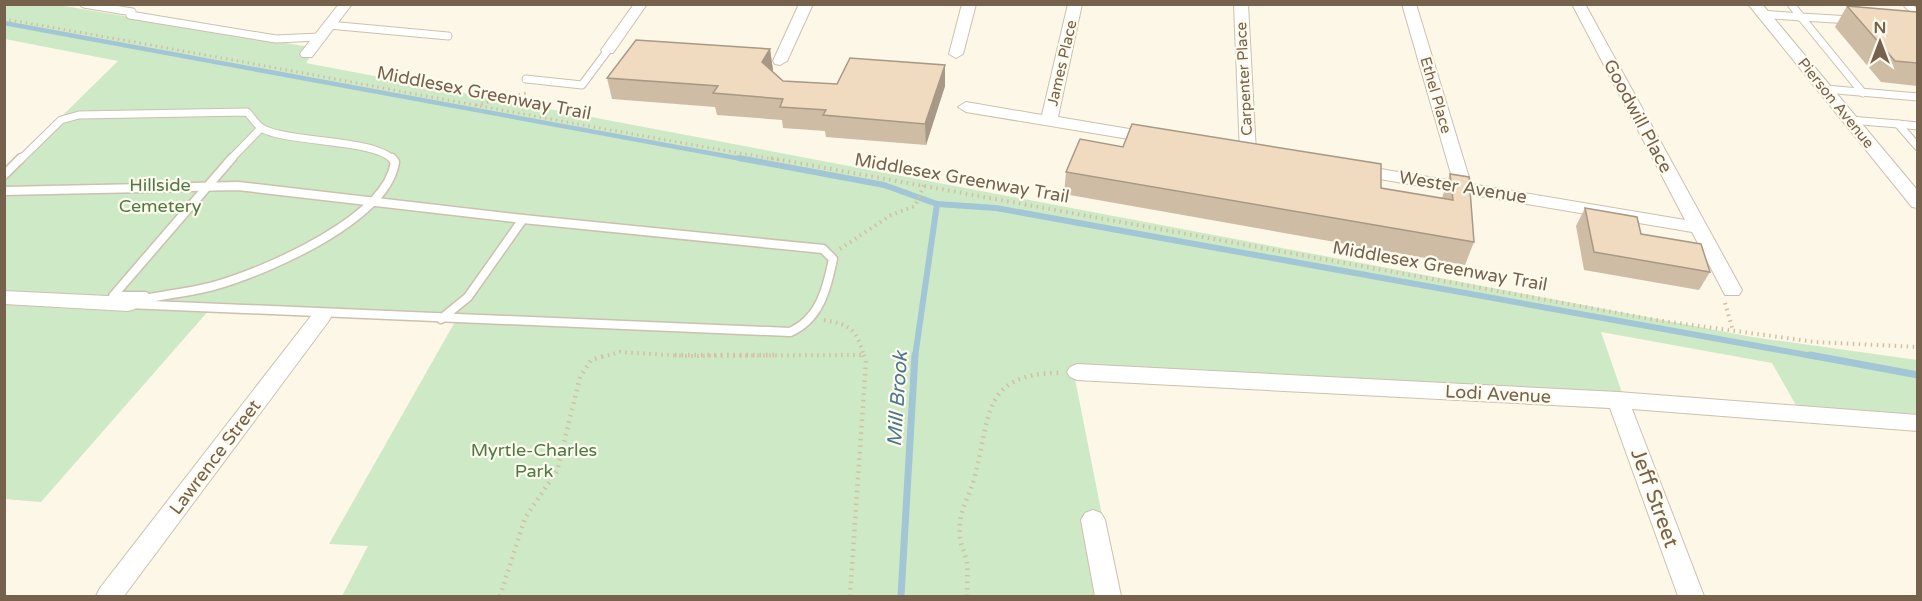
<svg xmlns="http://www.w3.org/2000/svg" width="1922" height="601" viewBox="0 0 1922 601" font-family="'Varela Round',sans-serif">
	<style>
		.green { fill: #cee9c6 }
		.lines { fill: none; stroke-linecap: round; stroke-linejoin: round }
		.stream-far2 { stroke: #a2c6d6; stroke-width: 4.5 }
		.stream-far1 { stroke: #a2c6d6; stroke-width: 6 }
		.stream { stroke: #a2c6d6; stroke-width: 7 }
		.lane-far1-casing { stroke: #cdc0ae; stroke-width: 9 }
		.lane-casing { stroke: #cdc0ae; stroke-width: 11 }
		.street-casing { stroke: #cdc0ae; stroke-width: 2 }
		.path-far2 { stroke: #d5bfa2; stroke-width: 3; stroke-dasharray: 1.5 4; stroke-linecap: butt }
		.path-far1 { stroke: #d5bfa2; stroke-width: 4; stroke-dasharray: 1.5 4.5; stroke-linecap: butt }
		.path { stroke: #d5bfa2; stroke-width: 4.5; stroke-dasharray: 1.5 5; stroke-linecap: butt }
		.lane-far1 { stroke: #fff; stroke-width: 7 }
		.lane { stroke: #fff; stroke-width: 8 }
		.street { fill: #fff; fill-rule: evenodd }
		.wall { fill: #cebca5 }
		.shaded-wall { fill: #a89986 }
		.building { fill: #f0dbc0; stroke: #a89986; stroke-width: 1.5 }
		.labels { text-anchor: middle; stroke-width: 4.5; stroke-linejoin: round; paint-order: stroke }
		.far-street-label { font-size: 15px; fill: #75614c; stroke: #fefbee }
		.street-label { font-size: 18px; fill: #75614c; stroke: #fefbee }
		.park-label { font-size: 18px; fill: #4c7a44; stroke: #fefbee }
		.water-label { font-size: 20px; font-style: italic; fill: #4a788e; stroke: #fefbee }
		.near-street-label { font-size: 21px; fill: #75614c; stroke: #fefbee }
	</style>
	<rect width="100%" height="100%" fill="#fcf7e7"/>
	<path class="green" d="M4 5H58L316 48 306 63 1752 337 1917 360V414L1797 407 1772 363 1601 332 1628 410 1075 379 1118 596H342L368 546 329 544 456 320 210 309 41 502 5 499V172L118 61 5 39Z"/>
	<g class="lines">
		<path class="stream-far2" d="M4 23 747 160"/>
		<g class="stream-far1">
			<path d="M739 158 884 185 937 204 996 208 1818 357"/>
			<path d="M915 357 937 204"/>
		</g>
		<g class="stream">
			<path d="M1810 355 1918 375"/>
			<path d="M901 596 915 355"/>
		</g>
		<defs>
			<g id="lane-far1">
				<path d="M84 4 132 12 130 15 276 39 319 37"/>
				<path d="M1791 4 1801 17"/>
				<path d="M1907 4 1918 15"/>
				<path d="M1761 14 1801 17"/>
				<path d="M1851 20 1801 17 1863 93"/>
				<path d="M329 25 448 36"/>
				<path d="M526 79 582 85 608 50"/>
				<path d="M1825 89 1918 97"/>
				<path d="M1850 120 1898 124"/>
				<path d="M1918 126 1898 124 1918 147"/>
				<path d="M20 160 61 120 79 115 247 112C252 117 257 126 263 129 292 143 375 139 393 160"/>
				<path d="M230 160 261 128"/>
			</g>
			<g id="lane">
				<path d="M4 175 21 158"/>
				<path d="M4 191 238 186 523 219 823 249 833 259C827 288 820 319 790 332L128 304"/>
				<path d="M145 296H113L232 158"/>
				<path d="M136 301C163 294 191 293 217 285 268 270 387 219 395 162L392 158"/>
				<path d="M441 319 468 297 523 219"/>
			</g>
			<g id="street">
				<path d="M339 4H352L312 57H302L300 54 302 51Z"/>
				<path d="M634 4H647L613 53H603L601 50Z"/>
				<path d="M799 4H813L787 61 780 65 775 64 773 61Z"/>
				<path d="M962 4H976L963 54 956 58 949 54Z"/>
				<path d="M1068 4H1082L1058 117 1153 133 1159 135 1161 138 1159 141 1153 143 966 112 958 107 966 102 1042 115Z"/>
				<path d="M1234 4H1248L1256 153 1248 158 1240 153Z"/>
				<path d="M1402 4H1416L1471 184 1685 220 1572 4H1585L1742 290 1739 295H1725L1692 232 1350 174 1348 170 1356 165 1453 181Z"/>
				<path d="M1748 4H1762L1918 191V208L1912 207Z"/>
				<path d="M4 291 128 297 135 299 138 304 135 309 128 311 4 304Z"/>
				<path d="M321 310 328 312 331 317 328 322 124 596H96L100 588 314 312Z"/>
				<path d="M1077 364 1618 392 1918 415V431L1632 409 1704 596H1678L1610 408 1077 380 1070 377 1067 372 1070 367Z"/>
				<path d="M1093 510 1101 513 1105 520 1121 596H1095L1081 520 1085 513Z"/>
			</g>
		</defs>
		<use href="#lane-far1" class="lane-far1-casing"/>
		<use href="#lane" class="lane-casing"/>
		<use href="#street" class="street-casing"/>
		<g class="path-far2">
			<path d="M4 19C263 64 520 115 779 160"/>
			<path d="M476 105 527 93"/>
		</g>
		<g class="path-far1">
			<path d="M771 158 1656 320 1815 342 1918 347"/>
			<path d="M840 249 891 215 915 206 924 185"/>
			<path d="M1725 303 1733 331"/>
			<path d="M824 320C852 325 857 330 864 357"/>
			<path d="M602 357 620 352 683 356 862 355"/>
		</g>
		<g class="path">
			<path d="M675 355H777"/>
			<path d="M500 596 525 518 557 471 580 377 591 360 607 355"/>
			<path d="M850 596 866 361 863 355"/>
			<path d="M967 596C967 585 968 574 967 564 966 555 961 546 960 537 958 509 968 502 974 479 991 420 979 373 1060 373"/>
		</g>
		<use href="#lane-far1" class="lane-far1"/>
		<use href="#lane" class="lane"/>
		<use href="#street" class="street"/>
	</g>
	<g class="wall">
		<path d="M1847 6 1917 12V86L1881 82 1835 27Z"/>
		<path d="M770 49 773 70 772 71 783 81 837 84 945 65V86L926 145 826 137 825 131 783 128 782 120 717 115 715 107 612 99 607 78Z"/>
		<path d="M1123 147 1442 198 1450 174 1474 242 1465 265 1064 194 1066 172Z"/>
		<path d="M1585 208 1641 234 1710 272 1699 290 1584 270 1576 226Z"/>
	</g>
	<g class="shaded-wall">
		<path d="M770 49 773 70 765 83 762 62Z"/>
		<path d="M945 65V86L926 145 925 124Z"/>
	</g>
	<g class="building">
		<path d="M1847 6 1917 12V63L1895 61Z"/>
		<path d="M636 40 770 49 762 62 783 81 837 84 850 58 945 65 925 124 823 115 826 110 780 107 783 99 713 93 718 86 607 78Z"/>
		<path d="M1132 124 1381 164V188L1453 200 1450 174 1469 177 1474 242 1066 172 1080 139 1123 147Z"/>
		<path d="M1585 208 1637 217 1641 234 1701 244 1710 272 1594 252Z"/>
	</g>
	<g class="labels">
		<g class="far-street-label">
			<text transform="translate(1062 63) rotate(-77)" y="5">James Place</text>
			<text transform="translate(1244 79) rotate(-93)" y="5">Carpenter Place</text>
			<text transform="translate(1436 95) rotate(74)" y="5">Ethel Place</text>
			<text transform="translate(1836 103) rotate(51)" y="5">Pierson Avenue</text>
		</g>
		<g class="street-label">
			<text transform="translate(484 93) rotate(11)" y="6">Middlesex Greenway Trail</text>
			<text transform="translate(1638 116) rotate(62)" y="6">Goodwill Place</text>
			<text transform="translate(962 178) rotate(10)" y="6">Middlesex Greenway Trail</text>
			<text transform="translate(1463 187) rotate(9)" y="6">Wester Avenue</text>
			<text transform="translate(1440 266) rotate(10)" y="6">Middlesex Greenway Trail</text>
			<text transform="translate(1498 394) rotate(3)" y="6">Lodi Avenue</text>
			<text transform="translate(215 457) rotate(-53)" y="6">Lawrence Street</text>
		</g>
		<g class="park-label">
			<text x="160" y="191">Hillside<tspan x="160" dy="21">Cemetery</tspan></text>
			<text x="534" y="456">Myrtle-Charles<tspan x="534" dy="21">Park</tspan></text>
		</g>
		<g class="water-label">
			<text transform="translate(897 399) rotate(-86)" y="7">Mill Brook</text>
		</g>
		<g class="near-street-label">
			<text transform="translate(1655 498) rotate(70)" y="7">Jeff Street</text>
		</g>
	</g>
	<rect width="1922" height="601" fill="none" stroke="#75614c" stroke-width="12"/>
	<g transform="translate(1880 42)" stroke="#fefbee" stroke-width="4.5" paint-order="stroke">
	<path d="M0-4.5L10 22L0 15L-10 22Z" fill="#75614c"/>
	<text y="-9" font-size="16" font-weight="bold" text-anchor="middle" fill="#75614c">N</text>
	</g>
</svg>
